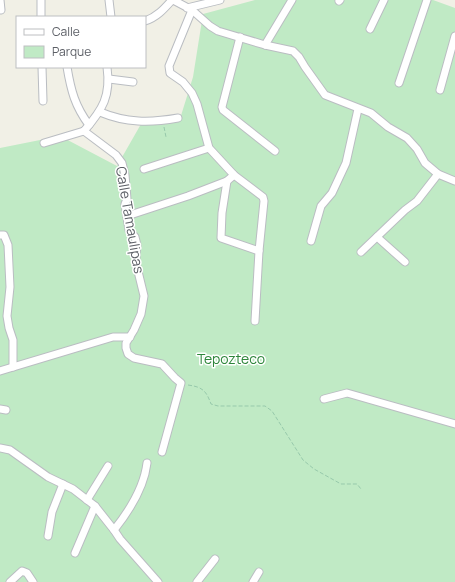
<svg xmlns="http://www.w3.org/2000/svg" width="455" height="582" viewBox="0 0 455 582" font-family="Manrope,sans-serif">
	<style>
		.green { fill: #c0eac5 }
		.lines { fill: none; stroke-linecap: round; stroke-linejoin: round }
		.minor-casing { stroke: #babdc2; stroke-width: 9 }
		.path { stroke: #97c9ab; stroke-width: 1; stroke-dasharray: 4 2; stroke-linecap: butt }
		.minor { stroke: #fff; stroke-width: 7 }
		.labels { text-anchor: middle; stroke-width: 3; stroke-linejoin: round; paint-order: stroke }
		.street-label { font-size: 14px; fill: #5d6067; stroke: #fff }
		.park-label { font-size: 14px; fill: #2e863b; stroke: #fff }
	</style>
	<rect width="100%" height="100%" fill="#f1f0e6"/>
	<path class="green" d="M255 0H433L455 8V582H0V148L60 136 117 166 141 124 179 122 193 77 203 14Z"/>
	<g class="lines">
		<defs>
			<g id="minor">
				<path d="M0 0 1 10"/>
				<path d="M41 0V17"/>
				<path d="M109 0 111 17"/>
				<path d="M173 0 192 10 210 26 218 31 265 45 293 51 299 57 305 67 325 95 371 113 388 127 407 138 417 149 425 163 438 174 455 181"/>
				<path d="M339 1 340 0"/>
				<path d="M187 8 220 0"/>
				<path d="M192 10 169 66 170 73 183 82 192 93 197 104 209 148 234 175 263 197 264 201 259 251 255 321"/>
				<path d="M145 21C157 17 164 9 172 0"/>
				<path d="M370 29 384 0"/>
				<path d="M240 37 222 107 223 110 275 151"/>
				<path d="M265 45 292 0"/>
				<path d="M42 67 43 101"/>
				<path d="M67 67C71 91 75 106 89 125"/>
				<path d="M109 79 133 82"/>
				<path d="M399 83 427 0"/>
				<path d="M440 90 455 36"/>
				<path d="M100 112C126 123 150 123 178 118"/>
				<path d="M84 131 116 155 122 163 125 175 127 199 125 204 129 230 135 237 137 245 136 254V263L144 296 141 314 134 330 126 343V348L128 354 134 358 162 364 175 378 181 383 162 452"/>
				<path d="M84 131C103 109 111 96 107 67"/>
				<path d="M44 143 84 131"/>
				<path d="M144 169 209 148"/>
				<path d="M234 175 227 181 222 213 221 238 259 251"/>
				<path d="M127 216 188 196 227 181"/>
				<path d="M0 235H4L8 245 10 287 7 316 9 328 13 340V367"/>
				<path d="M377 237 405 262"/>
				<path d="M311 241 321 206 332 193 346 163 358 109"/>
				<path d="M361 252 405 210 417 201 438 174"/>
				<path d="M0 371 113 337H130"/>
				<path d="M324 399 347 393 455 424"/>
				<path d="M0 409 6 410"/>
				<path d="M0 448 10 450 48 477 73 489 95 506 114 530 120 539 158 582"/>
				<path d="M87 500 108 466"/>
				<path d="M114 530C130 510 144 488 147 463"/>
				<path d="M48 536 52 512 63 484"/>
				<path d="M75 553 95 506"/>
				<path d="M10 582 22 571 27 573 33 582"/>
				<path d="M197 582 215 559"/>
				<path d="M253 582 259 572"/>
			</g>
		</defs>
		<use href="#minor" class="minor-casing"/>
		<g class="path">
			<path d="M164 127 166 137"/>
			<path d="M188 385C202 387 206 390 211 404L218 406H265L272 411 303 460 314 469 341 484H357L361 489"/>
		</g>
		<use href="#minor" class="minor"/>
	</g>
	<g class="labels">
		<g class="street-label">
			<text transform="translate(130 220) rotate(80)" y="5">Calle Tamaulipas</text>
		</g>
		<g class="park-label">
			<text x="231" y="364">Tepozteco</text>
		</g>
	</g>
	<rect x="16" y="16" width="130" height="52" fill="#ffffff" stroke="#bebfc2"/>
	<rect x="24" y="29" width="20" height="6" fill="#ffffff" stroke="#bebfc2"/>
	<text x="52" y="36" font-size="12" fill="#5d6067">Calle</text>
	<rect x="24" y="46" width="20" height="12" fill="#c0eac5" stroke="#bebfc2"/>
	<text x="52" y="56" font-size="12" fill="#5d6067">Parque</text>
</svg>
